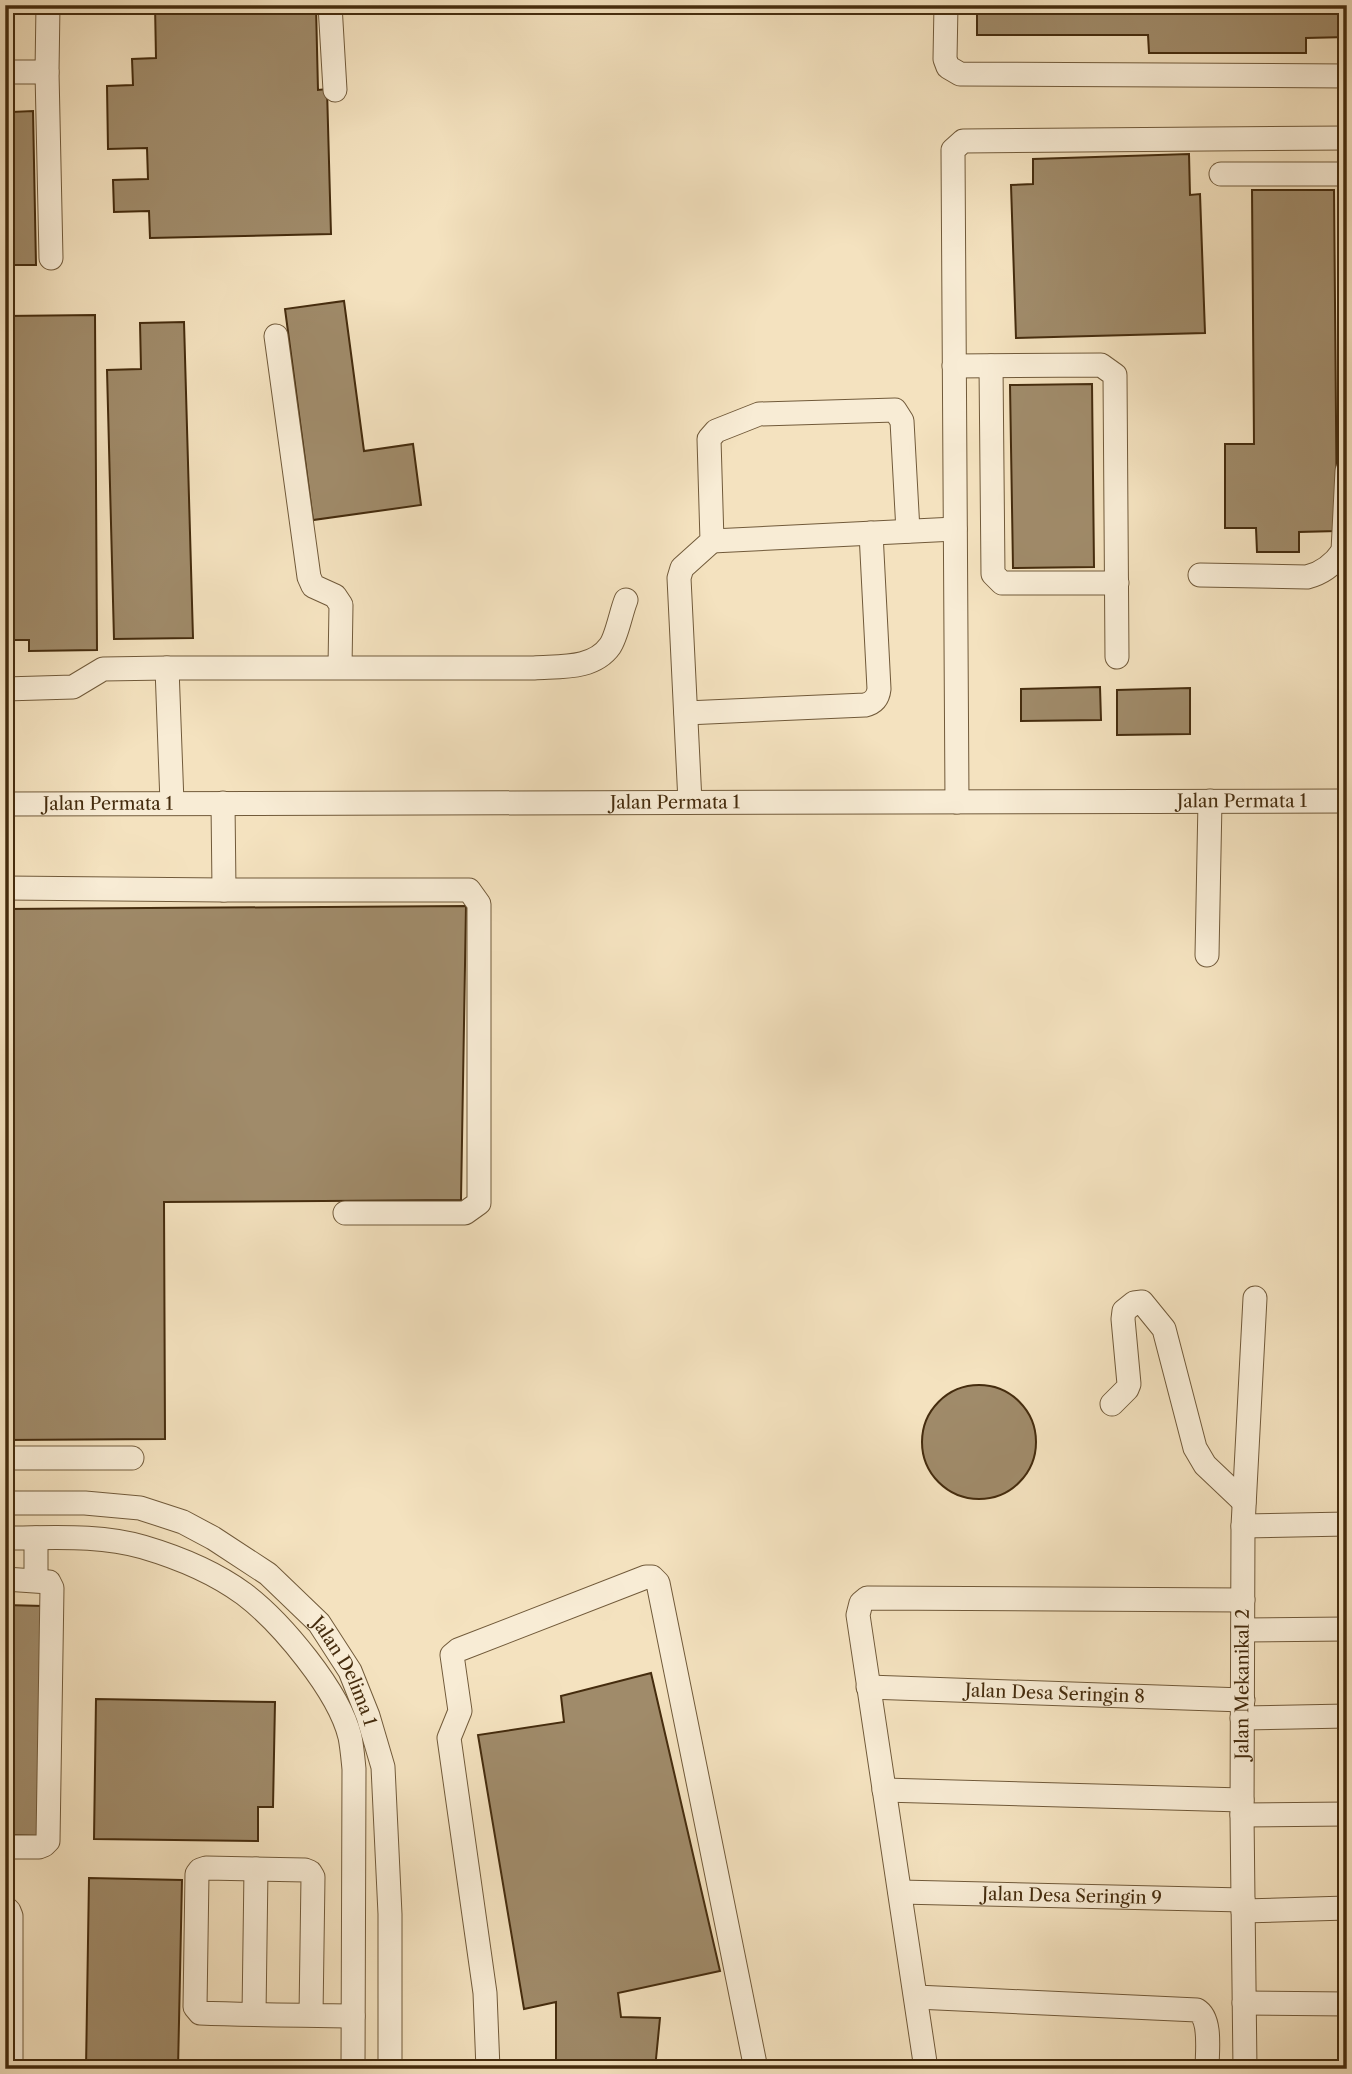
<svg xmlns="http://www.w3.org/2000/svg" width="1352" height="2074" viewBox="0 0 1352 2074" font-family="'Libre Caslon Text',serif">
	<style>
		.building { fill: #a08b6a; stroke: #452c0e; stroke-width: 2 }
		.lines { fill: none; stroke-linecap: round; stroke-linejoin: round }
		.minor-casing { stroke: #715a3a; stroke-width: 25 }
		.minor { stroke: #f8ecd5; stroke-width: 23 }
		.labels { text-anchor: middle; stroke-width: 5; stroke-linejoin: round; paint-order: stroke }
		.street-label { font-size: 18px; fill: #452c0e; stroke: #f8ecd5 }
	</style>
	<rect width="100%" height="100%" fill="#f4e2bf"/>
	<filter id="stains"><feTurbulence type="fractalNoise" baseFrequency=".00286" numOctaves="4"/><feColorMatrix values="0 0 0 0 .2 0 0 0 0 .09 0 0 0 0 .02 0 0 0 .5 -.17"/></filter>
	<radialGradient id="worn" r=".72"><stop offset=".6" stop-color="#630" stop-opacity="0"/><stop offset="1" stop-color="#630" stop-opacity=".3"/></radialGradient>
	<g class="building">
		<path d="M155 5H252L253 9 316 7 318 90 327 89 331 234 150 238 149 211 114 212 113 180 148 179 147 148 108 149 107 86 133 85 132 59 156 58Z"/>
		<path d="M977 5H1347V37L1306 38V53H1149L1148 35H977Z"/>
		<path d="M5 96H12V112L33 111 36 265H5Z"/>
		<path d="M1189 154 1190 195 1200 194 1205 333 1016 338 1011 185 1033 184V159Z"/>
		<path d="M1252 190H1334L1337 531 1299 532V552H1257L1256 528H1225V444H1254Z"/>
		<path d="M344 301 364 451 413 444 421 505 313 520 285 309Z"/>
		<path d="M95 315 97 650 29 651V640H5V316Z"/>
		<path d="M184 322 193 638 114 639 107 370 141 369 140 323Z"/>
		<path d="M1092 384 1094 567 1013 568 1010 385Z"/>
		<path d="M1100 687 1101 720 1021 721V689Z"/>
		<path d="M1190 688V734L1117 735V690Z"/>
		<path d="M466 906 461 1200 164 1202 165 1439 5 1440V909Z"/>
		<circle cx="979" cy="1442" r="57"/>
		<path d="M5 1605 43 1606 39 1836 5 1835Z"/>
		<path d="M651 1673 720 1971 618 1993 621 2017 660 2018 655 2069H556V2002L524 2009 478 1735 564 1722 561 1696Z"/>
		<path d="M96 1699 275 1702 273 1807H258V1841L94 1839Z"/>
		<path d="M89 1878 182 1880 178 2069H86Z"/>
	</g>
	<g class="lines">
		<defs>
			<g id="minor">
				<path d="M330 5 335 90"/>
				<path d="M946 5 945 59 948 67 960 74 1347 76"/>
				<path d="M5 72H47L48 5"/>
				<path d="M47 72 51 258"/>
				<path d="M1221 174H1347"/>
				<path d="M276 336 309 577 313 586 335 596 341 605 340 667"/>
				<path d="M954 366 1101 365 1115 375 1117 657"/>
				<path d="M991 366 993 574 1002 583H1117"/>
				<path d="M1347 471 1343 551H1347"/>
				<path d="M712 541 955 529"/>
				<path d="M1200 575 1307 577C1323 573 1334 564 1343 551"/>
				<path d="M5 689 73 687 103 669 167 668"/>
				<path d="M686 713 865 705C873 703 878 698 879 689L871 533"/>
				<path d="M690 802 679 578 682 568 712 541 709 439 716 431 759 414 895 410 902 421 908 531"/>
				<path d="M957 802 953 150 963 141 1347 138"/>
				<path d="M172 803 167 668H534C559 666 593 670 610 646 617 636 621 612 626 600"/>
				<path d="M223 803 224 890H469L479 904V1203L465 1213H345"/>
				<path id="s1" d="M5 804 1347 801"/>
				<path d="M5 888 224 890"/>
				<path d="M1207 955 1210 801"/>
				<path d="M1112 1404 1127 1389 1129 1384 1123 1319 1124 1311 1134 1303 1142 1302 1164 1329 1195 1448 1205 1465 1244 1502"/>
				<path d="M5 1458H132"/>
				<path id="s2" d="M5 1503H85L140 1508 183 1522 213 1538 268 1574 319 1623 350 1671 368 1716 383 1767 390 1914V2069"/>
				<path d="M1243 1526 1347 1524"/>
				<path d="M5 1538C51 1538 99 1534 143 1547 177 1557 214 1572 244 1594 281 1622 339 1691 350 1737 352 1747 353 1759 354 1769L353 2069"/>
				<path d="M36 1538V1580"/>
				<path d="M5 1579 49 1582 52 1588 48 1841 44 1845 39 1847H5"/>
				<path d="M1243 1630 1347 1629"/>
				<path id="s3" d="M868 1687 1243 1700"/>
				<path d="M1242 1718 1347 1716"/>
				<path d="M884 1790 1242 1800"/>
				<path d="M1242 1815 1347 1814"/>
				<path id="s4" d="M900 1892 1243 1900"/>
				<path d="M5 1907 9 1911 11 1916V2069"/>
				<path d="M1243 1911 1347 1908"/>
				<path d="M916 1997 1197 2010C1212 2019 1207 2052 1207 2069"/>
				<path d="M1244 2003 1347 2004"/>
				<path d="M254 2014 256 1869"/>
				<path d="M311 2015 313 1877 310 1872 305 1870 206 1868 200 1870 197 1874 195 2007 200 2013C251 2015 302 2015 353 2016"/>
				<path d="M488 2069 485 1993 449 1738 460 1711 452 1655 458 1650 646 1577H652L658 1583 756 2069"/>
				<path d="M926 2069 858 1615 861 1603 867 1598 1243 1600"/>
				<path id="s5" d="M1245 2069 1242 1815 1243 1526 1255 1298"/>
			</g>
		</defs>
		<use href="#minor" class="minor-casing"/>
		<use href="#minor" class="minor"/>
	</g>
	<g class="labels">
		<g class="street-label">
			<text dy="6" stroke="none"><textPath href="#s1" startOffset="1237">Jalan Permata 1</textPath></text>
			<text dy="6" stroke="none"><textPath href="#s1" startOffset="670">Jalan Permata 1</textPath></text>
			<text dy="6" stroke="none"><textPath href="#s1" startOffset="103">Jalan Permata 1</textPath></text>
			<text dy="6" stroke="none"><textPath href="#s2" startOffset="406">Jalan Delima 1</textPath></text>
			<text dy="6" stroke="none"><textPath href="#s5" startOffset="385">Jalan Mekanikal 2</textPath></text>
			<text dy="6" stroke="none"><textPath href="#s3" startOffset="187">Jalan Desa Seringin 8</textPath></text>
			<text dy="6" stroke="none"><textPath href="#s4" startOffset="172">Jalan Desa Seringin 9</textPath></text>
		</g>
	</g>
	<rect width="1352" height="2074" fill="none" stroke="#f4e2bf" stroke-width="28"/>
	<rect x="7" y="7" width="1338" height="2060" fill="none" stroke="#452c0e" stroke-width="3.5"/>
	<rect x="14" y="14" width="1324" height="2046" fill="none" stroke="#452c0e" stroke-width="2"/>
	<rect width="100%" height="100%" filter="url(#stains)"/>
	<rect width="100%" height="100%" fill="url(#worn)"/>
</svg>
